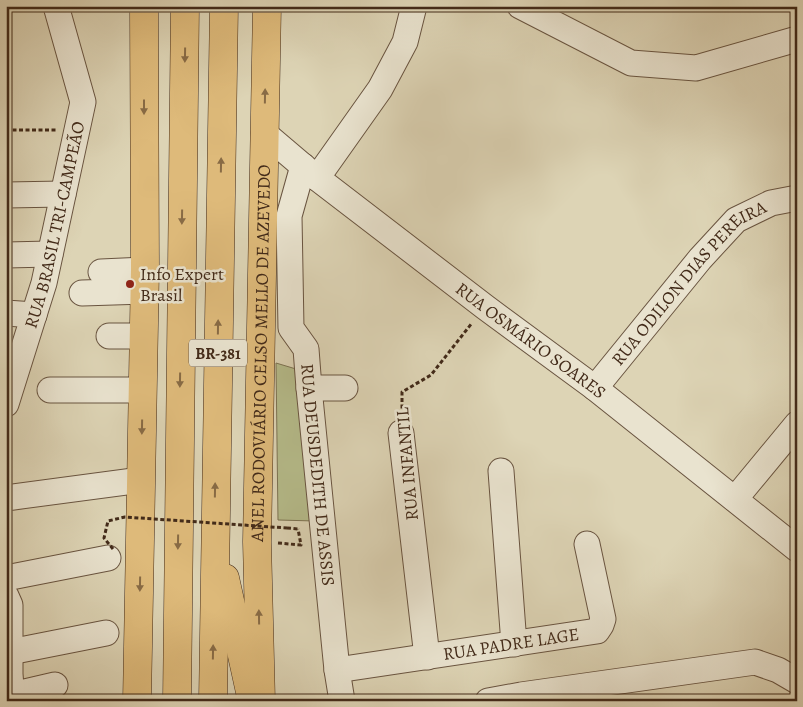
<svg xmlns="http://www.w3.org/2000/svg" width="803" height="707" viewBox="0 0 803 707" font-family="Alegreya,serif">
	<style>
		.green { fill: #b5bb8a; stroke: #7c7252 }
		.lines { fill: none; stroke-linecap: round; stroke-linejoin: round }
		.minor-casing { stroke: #695440; stroke-width: 27 }
		.major-casing { stroke: #422a19; stroke-width: 29 }
		.highway-casing { stroke: #422a19; stroke-width: 29 }
		.path { stroke: #422a19; stroke-width: 3; stroke-dasharray: 4 2.5; stroke-linecap: butt }
		.minor { stroke: #e9e3cf; stroke-width: 25 }
		.major { stroke: #deba7a; stroke-width: 28 }
		.highway { stroke: #deba7a; stroke-width: 28 }
		.path-bridge { stroke: #422a19; stroke-width: 3; stroke-dasharray: 4 2.5; stroke-linecap: butt }
		.oneway { fill: #886b45 }
		.poi-dot { fill: #8f2418; stroke: #e9e3cf; stroke-width: 2 }
		.labels { text-anchor: middle; stroke-width: 5; stroke-linejoin: round; paint-order: stroke }
		.shield { fill: #e9e3cf; stroke: #746250; stroke-width: 1 }
		.shield-label { font-size: 16px; font-weight: bold; fill: #422a19 }
		.street-label { font-size: 18px; fill: #422a19; stroke: #e9e3cf }
		.poi-label { font-size: 18px; fill: #422a19; stroke: #e9e3cf; text-anchor: start }
	</style>
	<rect width="100%" height="100%" fill="#ddd4b5"/>
	<filter id="stains"><feTurbulence type="fractalNoise" baseFrequency=".004" numOctaves="4"/><feColorMatrix values="0 0 0 0 .2 0 0 0 0 .09 0 0 0 0 .02 0 0 0 .5 -.17"/></filter>
	<radialGradient id="worn" r=".72"><stop offset=".6" stop-color="#630" stop-opacity="0"/><stop offset="1" stop-color="#630" stop-opacity=".3"/></radialGradient>
	<path class="green" d="M276 363 296 369 315 521 278 520Z"/>
	<g class="lines">
		<defs>
			<g id="minor">
				<path d="M520 6 631 63 696 68 797 39"/>
				<path id="s1" d="M264 133 317 178 485 307 595 388 797 549"/>
				<path id="s2" d="M303 166 289 216 291 328 306 349 309 388 337 670 342 701"/>
				<path d="M317 178 380 89 405 42 414 6"/>
				<path d="M6 195 63 194"/>
				<path d="M6 255 50 254"/>
				<path d="M101 272 145 270"/>
				<path d="M82 293 145 291"/>
				<path d="M6 313 34 315"/>
				<path d="M109 336H144"/>
				<path d="M309 388H345"/>
				<path id="s3" d="M595 388 700 259 736 220 771 203 797 198"/>
				<path d="M50 390H143"/>
				<path id="s4" d="M6 404 44 283 83 102 56 6"/>
				<path d="M401 433 427 657"/>
				<path d="M501 471 514 644"/>
				<path d="M6 498 141 480"/>
				<path d="M735 499 797 424"/>
				<path d="M6 578 108 558"/>
				<path d="M6 596 10 605V674L12 701"/>
				<path d="M10 652 106 633"/>
				<path id="s5" d="M337 670 597 631 601 625 603 619 587 544"/>
				<path d="M12 695 55 685"/>
				<path d="M488 701 521 695 755 662 778 670 797 681"/>
			</g>
			<g id="major">
				<path d="M137 701 145 270 144 6"/>
				<path id="s6" d="M261 701 257 542 267 6"/>
			</g>
			<g id="highway">
				<path d="M225 578 252 701"/>
				<path d="M177 701 185 6"/>
				<path d="M213 701 224 6"/>
			</g>
		</defs>
		<use href="#minor" class="minor-casing"/>
		<use href="#major" class="major-casing"/>
		<use href="#highway" class="highway-casing"/>
		<g class="path">
			<path d="M6 130H56"/>
			<path d="M402 415V392L431 375 472 323"/>
			<path d="M287 528 298 529"/>
			<path d="M278 543 301 545 298 529"/>
		</g>
		<use href="#minor" class="minor"/>
		<use href="#major" class="major"/>
		<use href="#highway" class="highway"/>
		<path class="path-bridge" d="M113 549 104 538 108 521 125 517 287 528"/>
	</g>
	<defs><path id="oneway-solid" d="M-6-.8H1V-3.2L6.5 0L1 3.2V.8H-6Z" transform="scale(1.25)"/></defs>
	<g class="oneway">
		<use href="#oneway-solid" transform="translate(185 55) rotate(91)"/>
		<use href="#oneway-solid" transform="translate(265 96) rotate(-89)"/>
		<use href="#oneway-solid" transform="translate(144 107) rotate(90)"/>
		<use href="#oneway-solid" transform="translate(221 165) rotate(-89)"/>
		<use href="#oneway-solid" transform="translate(182 217) rotate(91)"/>
		<use href="#oneway-solid" transform="translate(218 327) rotate(-89)"/>
		<use href="#oneway-solid" transform="translate(180 380) rotate(91)"/>
		<use href="#oneway-solid" transform="translate(142 427) rotate(91)"/>
		<use href="#oneway-solid" transform="translate(215 490) rotate(-89)"/>
		<use href="#oneway-solid" transform="translate(178 542) rotate(91)"/>
		<use href="#oneway-solid" transform="translate(140 584) rotate(91)"/>
		<use href="#oneway-solid" transform="translate(259 617) rotate(-91)"/>
		<use href="#oneway-solid" transform="translate(213 652) rotate(-89)"/>
	</g>
	<circle class="poi-dot" cx="130" cy="284" r="5"/>
	<g class="labels">
		<rect class="shield" x="189" y="339.5" width="58" height="27" rx="4"/>
		<g class="shield-label">
			<text x="218" y="359">BR-381</text>
		</g>
		<g class="street-label">
			<text dy="6" stroke="none"><textPath href="#s4" startOffset="186">RUA BRASIL TRI-CAMPEÃO</textPath></text>
			<text dy="6" stroke="none"><textPath href="#s3" startOffset="142">RUA ODILON DIAS PEREIRA</textPath></text>
			<text dy="6" stroke="none"><textPath href="#s1" startOffset="338">RUA OSMÁRIO SOARES</textPath></text>
			<text dy="6" stroke="none"><textPath href="#s6" startOffset="348">ANEL RODOVIÁRIO CELSO MELLO DE AZEVEDO</textPath></text>
			<text transform="translate(407 464) rotate(-95)" y="6">RUA INFANTIL</text>
			<text dy="6" stroke="none"><textPath href="#s2" startOffset="316">RUA DEUSDEDITH DE ASSIS</textPath></text>
			<text dy="6" stroke="none"><textPath href="#s5" startOffset="176">RUA PADRE LAGE</textPath></text>
		</g>
		<g class="poi-label">
			<text x="140" y="280">Info Expert<tspan x="140" dy="21">Brasil</tspan></text>
		</g>
	</g>
	<rect width="803" height="707" fill="none" stroke="#ddd4b5" stroke-width="25"/>
	<rect x="8" y="8" width="788" height="692" fill="none" stroke="#422a19" stroke-width="2.5"/>
	<rect x="12" y="12" width="778" height="682" fill="none" stroke="#422a19"/>
	<rect width="100%" height="100%" filter="url(#stains)"/>
	<rect width="100%" height="100%" fill="url(#worn)"/>
</svg>
